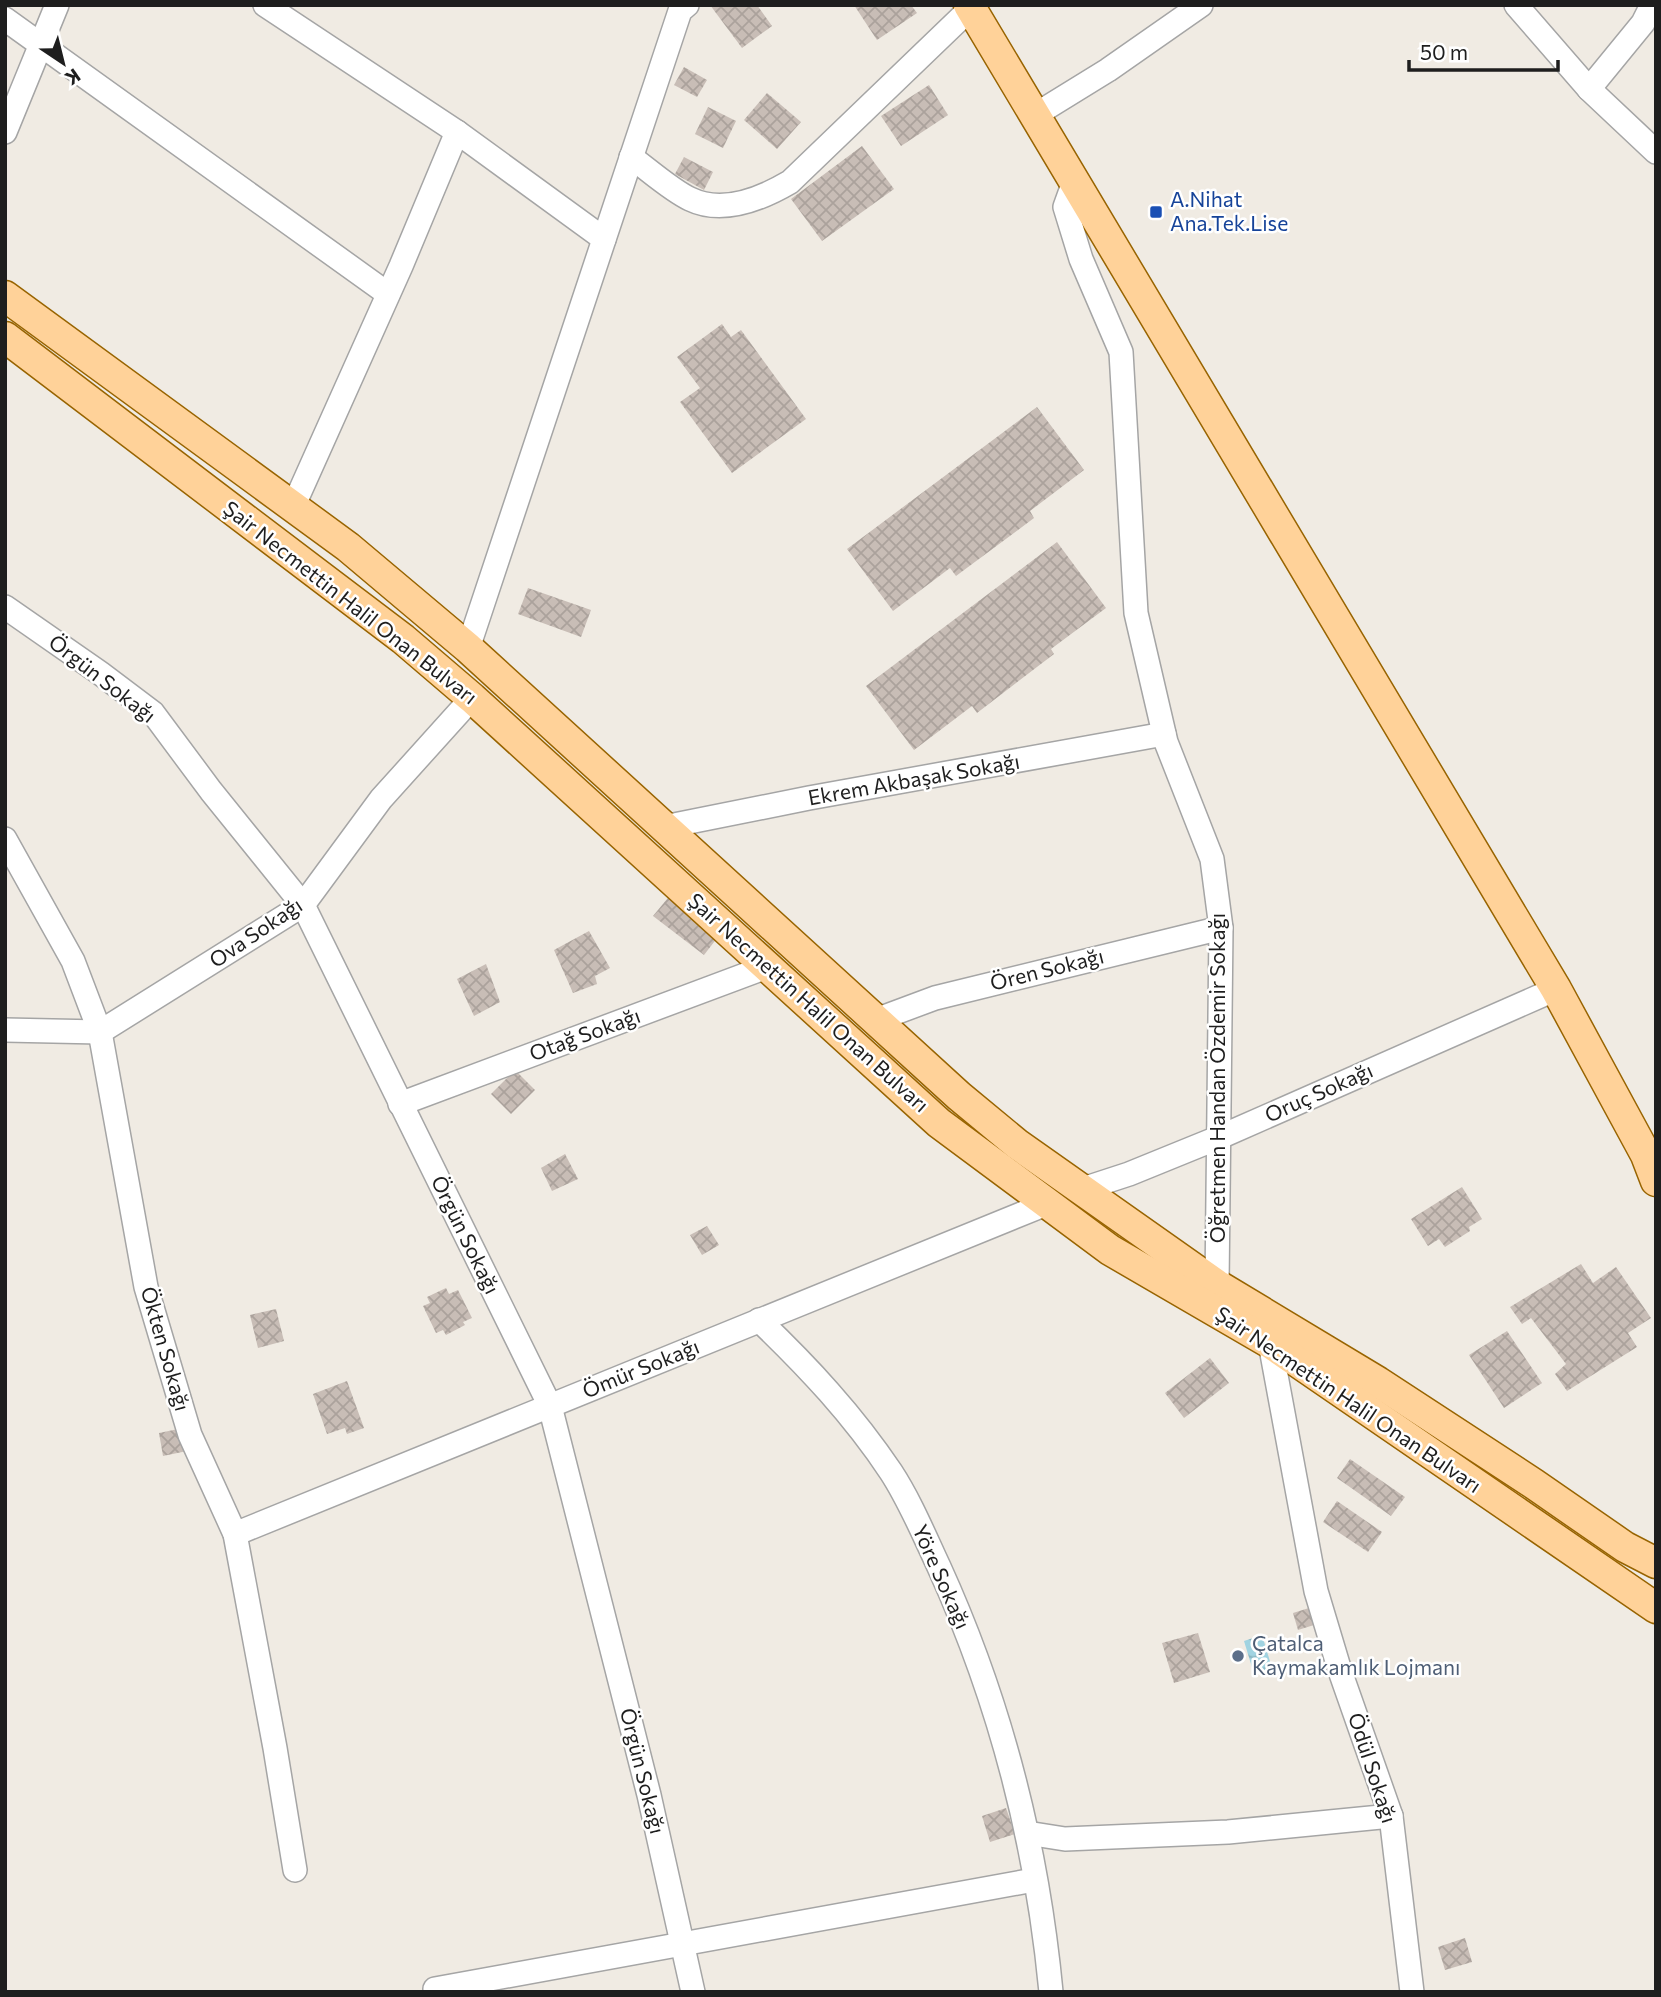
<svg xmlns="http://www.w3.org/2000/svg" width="1661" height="1997" viewBox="0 0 1661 1997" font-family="Commissioner,sans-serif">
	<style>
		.water { fill: url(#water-waves) }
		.building { fill: url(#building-cross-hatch) }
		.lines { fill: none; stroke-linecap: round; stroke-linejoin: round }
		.minor-casing { stroke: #a5a5a5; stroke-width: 26 }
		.major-casing { stroke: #986400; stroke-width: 33 }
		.minor { stroke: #fff; stroke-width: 23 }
		.major { stroke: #ffd299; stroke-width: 30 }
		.transit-dot { fill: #1a4fb4; stroke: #fff; stroke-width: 2.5 }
		.service-dot { fill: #5c6f8a; stroke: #fff; stroke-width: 2.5 }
		.labels { text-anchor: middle; stroke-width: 5; stroke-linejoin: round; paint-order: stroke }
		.transit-label { font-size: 21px; fill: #164399; stroke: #fff; text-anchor: start }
		.street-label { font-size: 21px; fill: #1e1e1e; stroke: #fff }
		.service-label { font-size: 21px; fill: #4e5e75; stroke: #fff; text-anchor: start }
	</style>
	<defs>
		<pattern id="water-waves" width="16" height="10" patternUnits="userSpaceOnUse" patternTransform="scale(1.75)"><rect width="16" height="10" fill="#a0d3e1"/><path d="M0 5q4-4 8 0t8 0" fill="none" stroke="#89b5c1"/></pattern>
		<pattern id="building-cross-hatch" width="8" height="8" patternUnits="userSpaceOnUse" patternTransform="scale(1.75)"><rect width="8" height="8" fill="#c8bdb6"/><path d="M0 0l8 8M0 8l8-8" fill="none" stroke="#aba29c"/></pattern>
	</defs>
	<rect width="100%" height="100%" fill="#f0ebe3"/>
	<path class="water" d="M1262 1635 1272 1668 1254 1674 1244 1641Z"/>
	<g class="building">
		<path d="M710 5H757L772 26 742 48Z"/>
		<path d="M854 5H911L917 13 877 40Z"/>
		<path d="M684 67 707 80 697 97 674 85Z"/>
		<path d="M929 85 948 115 901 146 881 116Z"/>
		<path d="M767 93 801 122 777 149 744 120Z"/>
		<path d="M708 107 736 121 723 148 695 134Z"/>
		<path d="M862 146 894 189 822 241 791 199Z"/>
		<path d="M684 157 713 172 704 190 675 174Z"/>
		<path d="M722 324 731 337 741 330 806 419 732 473 680 402 700 388 677 357Z"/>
		<path d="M1037 407 1084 470 1030 511 1034 518 956 576 950 568 893 611 847 549Z"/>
		<path d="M1057 542 1106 608 1051 649 1054 654 977 713 972 706 914 750 866 686Z"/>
		<path d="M528 588 591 610 581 637 518 614Z"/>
		<path d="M672 893 721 933 704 955 653 916Z"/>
		<path d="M589 931 610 968 595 976 597 984 573 993 554 950Z"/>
		<path d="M486 964 500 1002 474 1016 457 979Z"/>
		<path d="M515 1070 535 1090 511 1114 491 1094Z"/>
		<path d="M565 1154 578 1179 552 1191 541 1168Z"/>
		<path d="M1462 1187 1482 1219 1469 1227 1470 1231 1445 1247 1439 1239 1428 1246 1411 1219Z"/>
		<path d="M707 1226 719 1245 702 1255 690 1235Z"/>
		<path d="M1581 1264 1593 1283 1616 1267 1651 1318 1628 1333 1637 1347 1567 1391 1555 1374 1566 1364 1531 1318 1522 1324 1510 1307Z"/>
		<path d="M446 1288 449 1294 458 1290 472 1318 463 1322 465 1325 446 1335 443 1330 436 1333 423 1306 430 1303 427 1297Z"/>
		<path d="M276 1309 284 1341 258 1348 250 1315Z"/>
		<path d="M1507 1331 1542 1383 1504 1408 1469 1355Z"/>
		<path d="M1210 1358 1229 1383 1184 1418 1165 1393Z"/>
		<path d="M347 1381 364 1428 347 1434 345 1428 327 1434 313 1394Z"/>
		<path d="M183 1428 187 1451 163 1456 159 1433Z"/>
		<path d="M1350 1459 1405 1497 1391 1516 1337 1478Z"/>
		<path d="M1337 1501 1382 1532 1368 1552 1323 1522Z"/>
		<path d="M1309 1608 1314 1625 1298 1630 1293 1613Z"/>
		<path d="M1198 1633 1210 1672 1174 1683 1162 1643Z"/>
		<path d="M1006 1808 1015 1834 990 1842 982 1816Z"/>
		<path d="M1465 1938 1472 1962 1445 1970 1438 1947Z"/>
	</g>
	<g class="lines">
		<defs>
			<g id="minor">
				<path d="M265 5 457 132 604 239"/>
				<path d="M1516 5 1589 89 1656 152"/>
				<path d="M5 19 388 294"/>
				<path d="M1589 89 1643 23 1652 5"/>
				<path d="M1035 115 1108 70 1201 5"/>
				<path d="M5 132 57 5"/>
				<path d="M631 157C649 170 671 190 690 199 723 215 761 199 790 182L971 8"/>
				<path d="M1074 182 1065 207 1081 259 1121 352 1136 613 1166 742 1212 859 1221 928 1217 1285"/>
				<path d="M293 507 401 266 457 132"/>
				<path d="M5 607 100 673 153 713 211 791 303 905 550 1406 649 1795 693 1992"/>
				<path d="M468 648 680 11 687 5"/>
				<path d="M664 827 809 798 1164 734"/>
				<path d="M5 839 73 961 100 1032 146 1287 190 1435 235 1534 275 1748 295 1870"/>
				<path d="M876 1020 935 998 1221 928"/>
				<path d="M5 1030 100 1032 303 905 381 799 472 698"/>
				<path d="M400 1104 769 966"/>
				<path d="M1080 1190 1129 1174 1220 1137 1556 989"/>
				<path d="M759 1320C808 1367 853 1415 891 1472 910 1501 924 1535 939 1567 1000 1701 1037 1845 1051 1992"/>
				<path d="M1270 1343 1316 1591 1340 1671 1391 1816 1412 1992"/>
				<path d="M235 1534 1046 1204"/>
				<path d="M1027 1833 1065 1839 1228 1832 1391 1816"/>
				<path d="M435 1989 1034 1880"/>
			</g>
			<g id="major">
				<path d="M969 5 1556 989 1646 1155 1656 1181"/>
				<path d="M5 296 348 547 468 648 959 1096 1017 1144 1217 1285 1378 1382 1534 1484 1625 1547 1656 1563"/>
				<path d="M5 337 403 639 472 698 939 1123 1110 1250 1270 1343 1656 1608"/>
			</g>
		</defs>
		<use href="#minor" class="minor-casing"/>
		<use href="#major" class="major-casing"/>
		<use href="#minor" class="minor"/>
		<use href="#major" class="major"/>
	</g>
	<rect class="transit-dot" x="1149" y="205" width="14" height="14" rx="3.5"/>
	<circle class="service-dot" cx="1238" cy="1656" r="7"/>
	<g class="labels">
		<g class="transit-label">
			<text x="1170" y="207">A.Nihat<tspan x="1170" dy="24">Ana.Tek.Lise</tspan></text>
		</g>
		<g class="street-label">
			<text transform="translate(350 603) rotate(38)" y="7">Şair Necmettin Halil Onan Bulvarı</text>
			<text transform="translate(102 679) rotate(38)" y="7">Örgün Sokağı</text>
			<text transform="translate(914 780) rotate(-10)" y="7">Ekrem Akbaşak Sokağı</text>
			<text transform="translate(256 933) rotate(-34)" y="7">Ova Sokağı</text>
			<text transform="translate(1047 970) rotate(-14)" y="7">Ören Sokağı</text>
			<text transform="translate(808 1003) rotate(42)" y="7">Şair Necmettin Halil Onan Bulvarı</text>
			<text transform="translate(585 1035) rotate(-20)" y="7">Otağ Sokağı</text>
			<text transform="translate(1218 1078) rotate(-90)" y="7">Öğretmen Handan Özdemir Sokağı</text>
			<text transform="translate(1319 1093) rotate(-24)" y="7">Oruç Sokağı</text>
			<text transform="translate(465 1235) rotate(64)" y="7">Örgün Sokağı</text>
			<text transform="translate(165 1349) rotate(74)" y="7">Ökten Sokağı</text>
			<text transform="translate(641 1369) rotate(-22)" y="7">Ömür Sokağı</text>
			<text transform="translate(1348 1400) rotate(34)" y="7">Şair Necmettin Halil Onan Bulvarı</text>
			<text transform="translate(941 1577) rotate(66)" y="7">Yöre Sokağı</text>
			<text transform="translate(1372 1768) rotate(72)" y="7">Ödül Sokağı</text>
			<text transform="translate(642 1771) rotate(76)" y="7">Örgün Sokağı</text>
		</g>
		<g class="service-label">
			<text x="1252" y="1651">Çatalca<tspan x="1252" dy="24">Kaymakamlık Lojmanı</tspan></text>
		</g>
	</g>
	<rect width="1661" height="1997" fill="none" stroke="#1e1e1e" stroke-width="14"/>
	<g transform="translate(63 63) rotate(145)" stroke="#ffffff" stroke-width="5" paint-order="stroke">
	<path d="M0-5L12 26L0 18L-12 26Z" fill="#1e1e1e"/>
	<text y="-10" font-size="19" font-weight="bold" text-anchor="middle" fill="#1e1e1e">K</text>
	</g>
	<path d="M1409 60v10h149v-10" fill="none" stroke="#1e1e1e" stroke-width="3.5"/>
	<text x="1420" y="60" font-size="21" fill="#1e1e1e" stroke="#ffffff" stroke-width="5" paint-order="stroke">50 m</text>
</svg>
